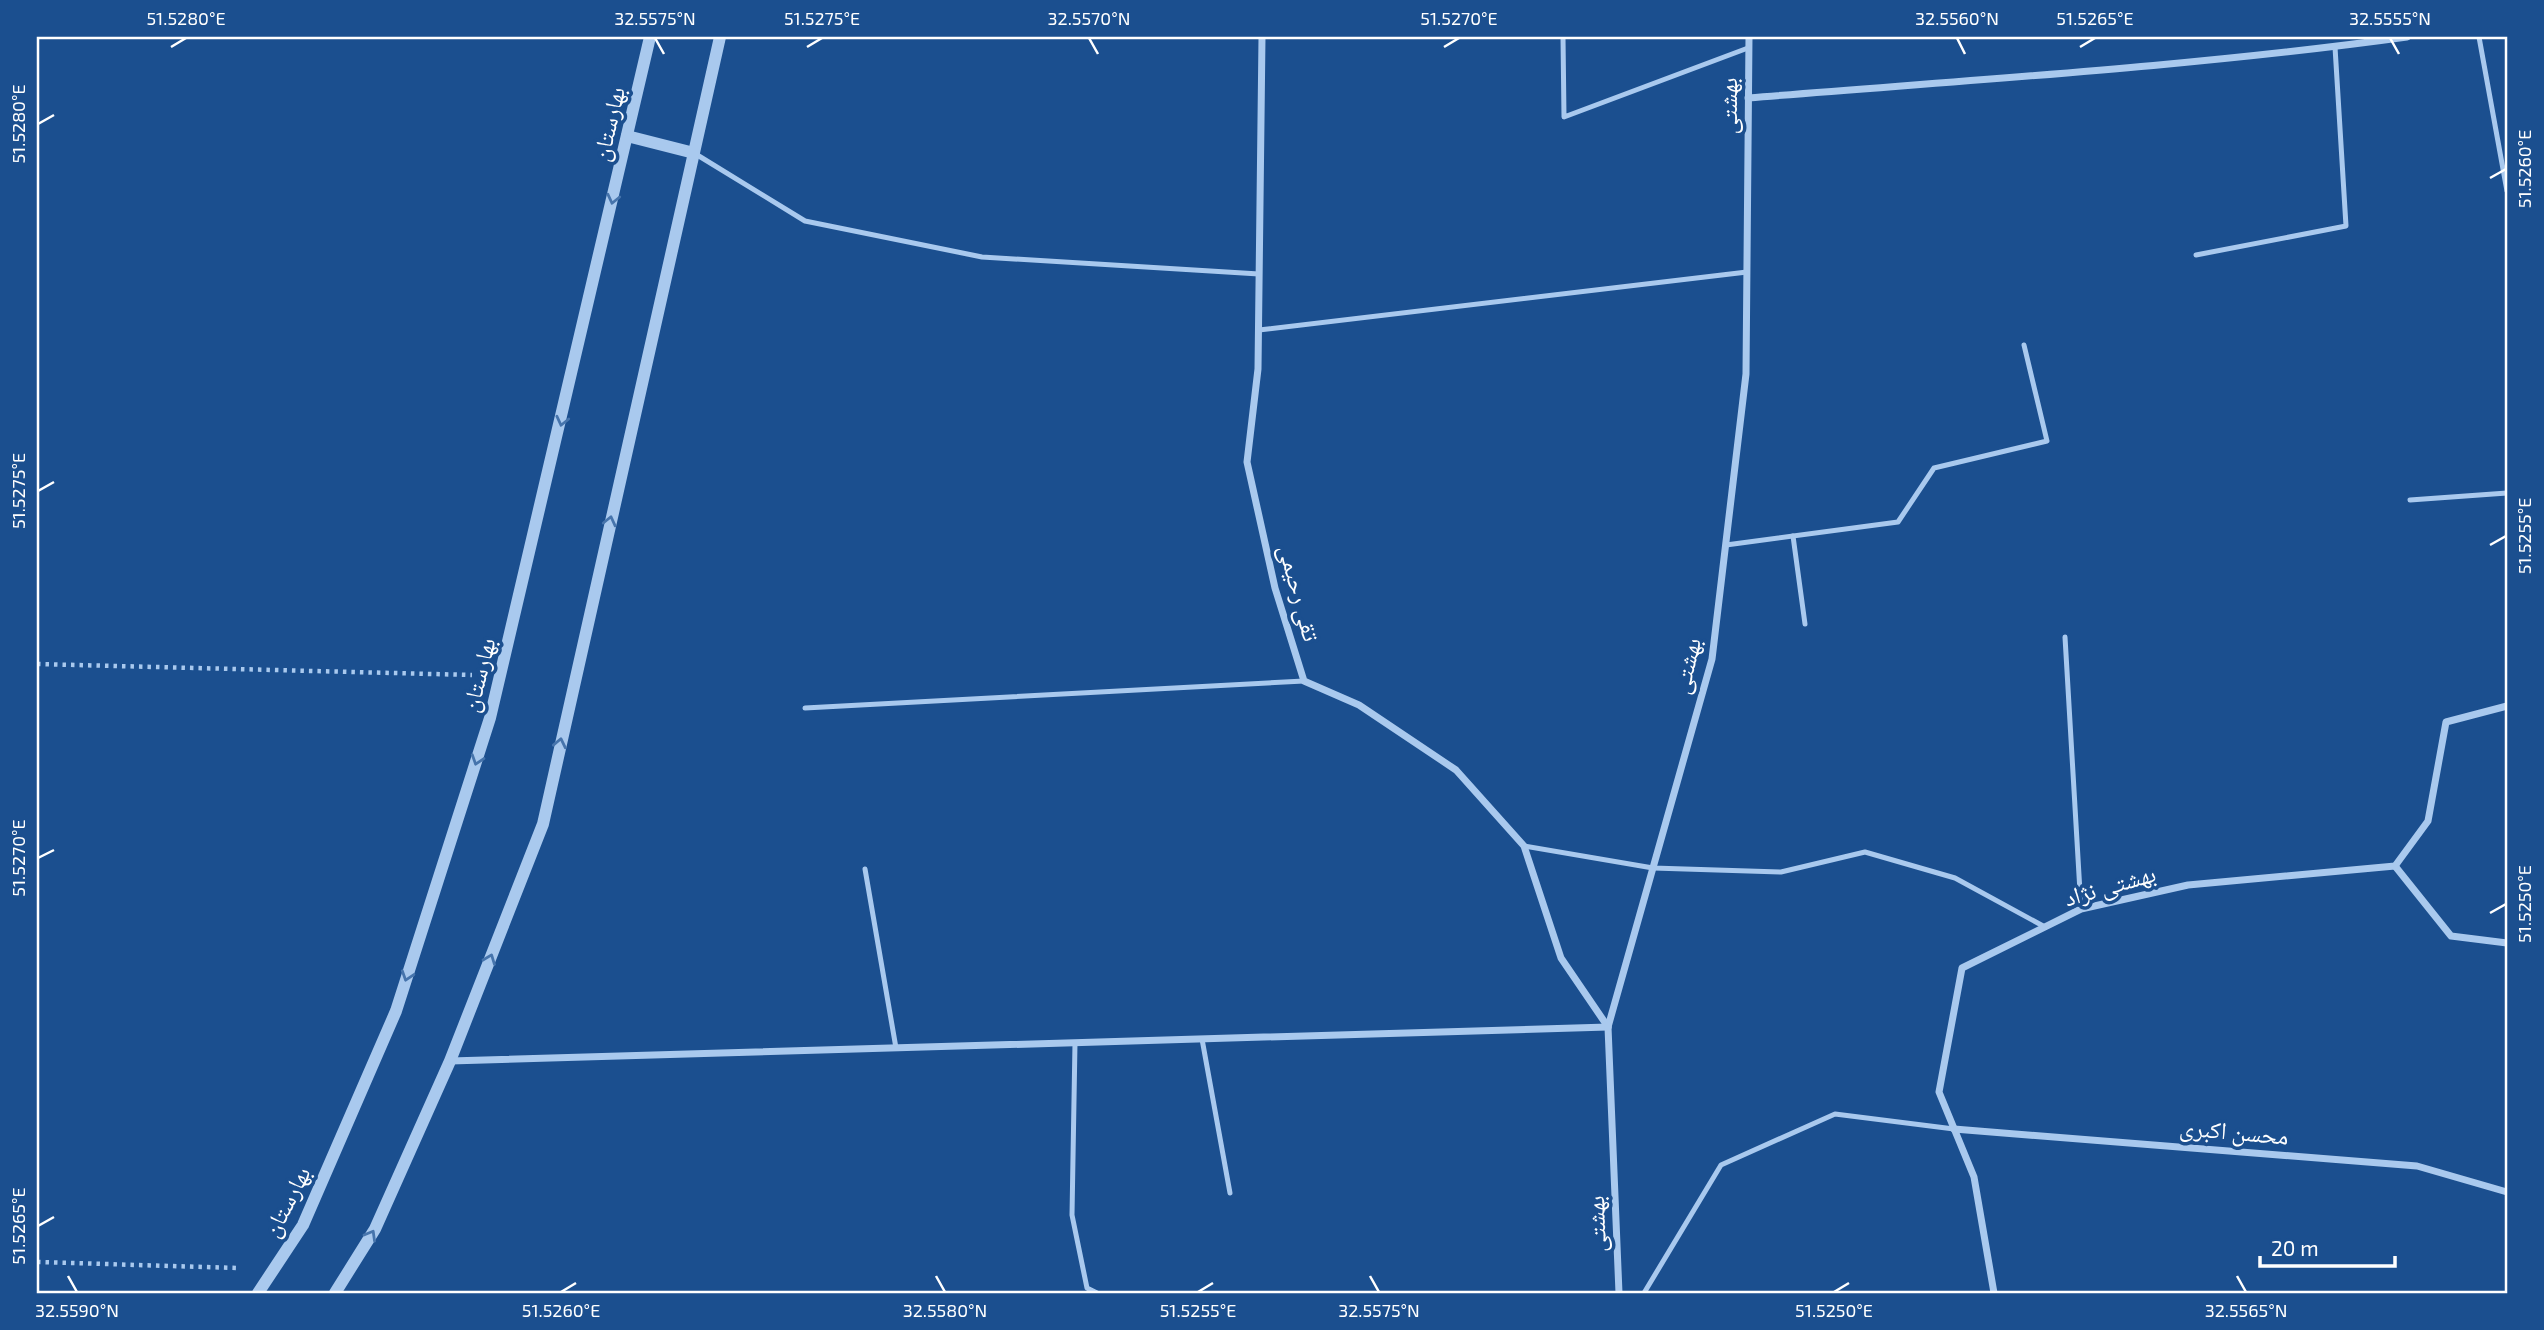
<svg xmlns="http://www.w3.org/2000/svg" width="2544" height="1330" viewBox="0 0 2544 1330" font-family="'Exo 2','Noto Naskh Arabic',sans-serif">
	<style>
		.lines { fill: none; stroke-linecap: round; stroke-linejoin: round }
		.path { stroke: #a9c9ee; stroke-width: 4.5; stroke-dasharray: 3.5 5; stroke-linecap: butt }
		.service { stroke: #a9c9ee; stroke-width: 5 }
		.minor { stroke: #a9c9ee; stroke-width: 7 }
		.tertiary { stroke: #a9c9ee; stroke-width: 12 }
		.oneway { stroke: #4674ac }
		.ticks { fill: none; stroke: #fff; stroke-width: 2.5 }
		.labels { text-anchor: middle; stroke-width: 7; stroke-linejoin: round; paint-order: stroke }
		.street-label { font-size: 24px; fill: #fff; stroke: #1b4f8f }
		.neatline { fill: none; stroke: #fff; stroke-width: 2.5 }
		.ticks-label { font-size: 18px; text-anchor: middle; fill: #fff }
	</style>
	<rect width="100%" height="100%" fill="#1b4f8f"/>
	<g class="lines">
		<g class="path">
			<path d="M37 664 472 675"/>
			<path d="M37 1262 239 1268"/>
		</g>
		<g class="service">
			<path d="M1563 37 1564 117 1748 48"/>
			<path d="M2479 37 2507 191"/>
			<path d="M694 153 805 221 982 257 1259 274"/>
			<path d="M2196 255 2346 226 2335 47"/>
			<path d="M1259 330 1747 272"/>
			<path d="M2410 500 2507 493"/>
			<path d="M1793 536 1805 624"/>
			<path d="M1726 545 1898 522 1934 468 2047 441 2024 345"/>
			<path d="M2065 637 2081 909"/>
			<path d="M805 708 1304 681"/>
			<path d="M1524 846 1653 868 1781 872 1865 852 1955 878 2045 927"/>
			<path d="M865 869 896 1048"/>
			<path d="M1202 1039 1230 1193"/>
			<path d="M1075 1043 1072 1215 1087 1288 1097 1293"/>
			<path d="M1644 1293 1721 1165 1835 1114 1954 1129"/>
		</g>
		<g class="minor">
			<path d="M1262 37 1258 369 1247 462 1275 588 1304 681 1359 705 1456 770 1524 846 1561 958 1608 1027"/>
			<path d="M1748 98C1968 80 2189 67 2407 37"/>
			<path d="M2395 866 2451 936 2507 943"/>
			<path d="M450 1061 1608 1027"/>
			<path d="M1954 1129 2417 1166 2507 1192"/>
			<path d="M1619 1293 1608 1027 1712 659 1746 374 1749 37"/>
			<path d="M1994 1293 1974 1177 1939 1092 1962 968 2081 909 2188 885 2395 866 2428 821 2446 722 2507 706"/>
		</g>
		<g class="tertiary">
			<path d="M627 136 694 153"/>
			<path d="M258 1293 303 1225 396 1011 490 718 650 37"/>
			<path d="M335 1293 375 1229 450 1061 543 824 720 37"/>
		</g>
	</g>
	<defs><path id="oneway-chevron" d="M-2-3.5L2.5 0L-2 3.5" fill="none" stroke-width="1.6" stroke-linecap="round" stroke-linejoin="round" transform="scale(1.75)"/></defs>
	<g class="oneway">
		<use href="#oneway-chevron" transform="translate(613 199) rotate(103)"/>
		<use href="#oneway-chevron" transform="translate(562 421) rotate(103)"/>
		<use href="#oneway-chevron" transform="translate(610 521) rotate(-77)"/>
		<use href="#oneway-chevron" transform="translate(560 743) rotate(-78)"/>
		<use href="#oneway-chevron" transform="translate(477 760) rotate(108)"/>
		<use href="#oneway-chevron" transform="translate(490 959) rotate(-69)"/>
		<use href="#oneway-chevron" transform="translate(407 976) rotate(108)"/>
		<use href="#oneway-chevron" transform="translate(371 1235) rotate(-60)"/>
	</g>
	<path class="ticks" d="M655 38 664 54M1089 38 1098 54M1957 38 1965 54M2390 38 2399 54M171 47 186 38M807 47 822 38M1444 47 1459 38M2080 47 2095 38M38 124 54 115M2490 178 2506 169M38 491 54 482M2490 545 2506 536M38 858 54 850M2490 913 2506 904M38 1226 54 1217M68 1276 77 1292M936 1276 945 1292M1370 1276 1379 1292M2237 1276 2246 1292M561 1292 576 1283M1198 1292 1213 1283M1834 1292 1849 1283"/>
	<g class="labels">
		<g class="street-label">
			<text transform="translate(1729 106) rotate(-90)" y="8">بهشتی</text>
			<text transform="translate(609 124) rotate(-77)" y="8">بهارستان</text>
			<text transform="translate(1299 593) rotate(75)" y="8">تقی رحیمی</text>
			<text transform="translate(1687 666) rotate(-77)" y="8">بهشتی</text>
			<text transform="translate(479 675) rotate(-76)" y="8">بهارستان</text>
			<text transform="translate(2110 886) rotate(-16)" y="8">بهشتی نژاد</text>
			<text transform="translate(2234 1132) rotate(5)" y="8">محسن اکبری</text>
			<text transform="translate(287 1202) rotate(-63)" y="8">بهارستان</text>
			<text transform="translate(1597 1224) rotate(-92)" y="8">بهشتی</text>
		</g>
	</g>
	<rect width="2544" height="1330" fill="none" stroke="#1b4f8f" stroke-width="77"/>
	<path d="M2260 1256v10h135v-10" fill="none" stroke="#ffffff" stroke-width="3.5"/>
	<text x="2271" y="1256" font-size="21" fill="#ffffff" stroke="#1b4f8f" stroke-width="5" paint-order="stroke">20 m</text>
	<rect x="38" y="38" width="2468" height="1254" class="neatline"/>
	<g class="ticks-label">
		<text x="186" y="25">51.5280°E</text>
		<text x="655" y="25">32.5575°N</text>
		<text x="822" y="25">51.5275°E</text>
		<text x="1089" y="25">32.5570°N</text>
		<text x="1459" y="25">51.5270°E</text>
		<text x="1957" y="25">32.5560°N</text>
		<text x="2095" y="25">51.5265°E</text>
		<text x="2390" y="25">32.5555°N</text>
		<text transform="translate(19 124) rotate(-90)" y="6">51.5280°E</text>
		<text transform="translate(2525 169) rotate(-90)" y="6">51.5260°E</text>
		<text transform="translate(19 491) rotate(-90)" y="6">51.5275°E</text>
		<text transform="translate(2525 536) rotate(-90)" y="6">51.5255°E</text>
		<text transform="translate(19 858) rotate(-90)" y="6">51.5270°E</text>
		<text transform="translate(2525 904) rotate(-90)" y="6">51.5250°E</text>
		<text transform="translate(19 1226) rotate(-90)" y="6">51.5265°E</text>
		<text x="77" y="1317">32.5590°N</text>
		<text x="561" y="1317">51.5260°E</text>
		<text x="945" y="1317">32.5580°N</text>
		<text x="1198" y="1317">51.5255°E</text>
		<text x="1379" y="1317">32.5575°N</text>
		<text x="1834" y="1317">51.5250°E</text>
		<text x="2246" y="1317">32.5565°N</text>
	</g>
</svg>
